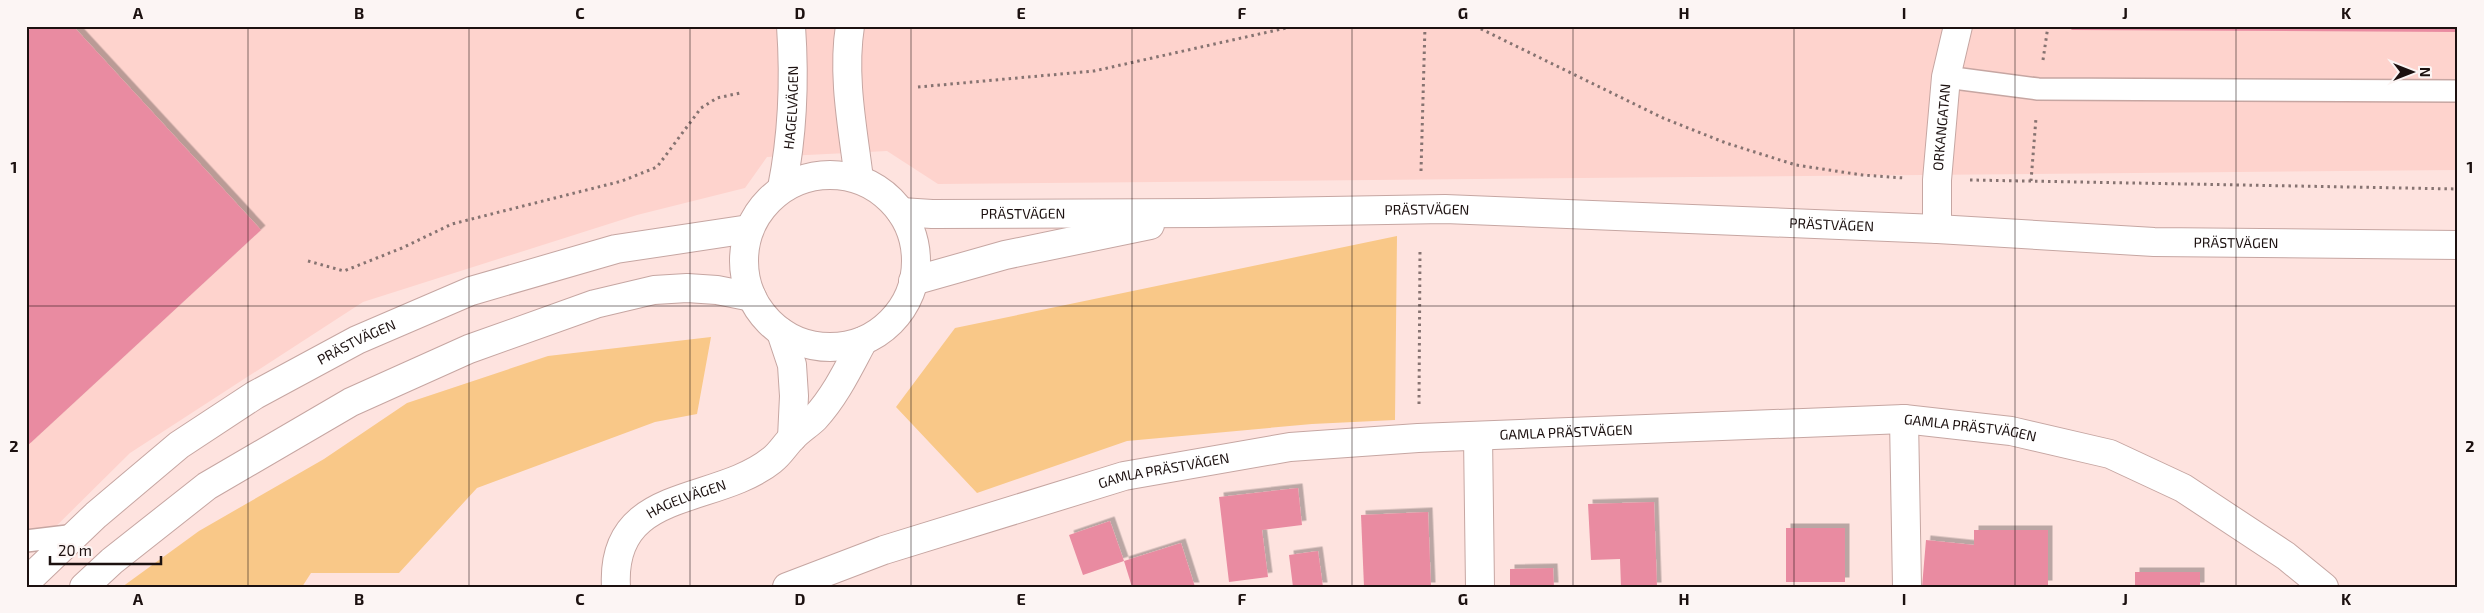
<svg xmlns="http://www.w3.org/2000/svg" width="2484" height="613" viewBox="0 0 2484 613" font-family="'Exo 2',sans-serif">
	<style>
		.built { fill: #fed3cd }
		.green { fill: #f9c888 }
		.building { fill: #e98ba1; filter: url(#shadow) }
		.lines { fill: none; stroke-linecap: round; stroke-linejoin: round }
		.lane-casing { stroke: #c6a6a2; stroke-width: 24 }
		.street-casing { stroke: #c6a6a2; stroke-width: 30 }
		.secondary-casing { stroke: #c6a6a2; stroke-width: 30 }
		.path { stroke: #867371; stroke-width: 3; stroke-dasharray: 2.5 4; stroke-linecap: butt }
		.lane { stroke: #fff; stroke-width: 21 }
		.street { stroke: #fff; stroke-width: 28 }
		.secondary { stroke: #fff; stroke-width: 28 }
		.grid { fill: none; stroke: #1c1110; stroke-width: 1; stroke-opacity: 0.55 }
		.labels { text-anchor: middle; stroke-width: 4.5; stroke-linejoin: round; paint-order: stroke }
		.street-label { font-size: 14px; fill: #1c1110; stroke: #fcf5f4 }
		.neatline { fill: none; stroke: #1c1110; stroke-width: 2 }
		.grid-label { font-size: 16px; text-anchor: middle; font-weight: bold; fill: #1c1110 }
	</style>
	<defs>
		<filter id="shadow"><feDropShadow dx="4.5" dy="-4.5" stdDeviation="0" flood-color="#0004"/></filter>
	</defs>
	<rect width="100%" height="100%" fill="#fee3df"/>
	<path class="built" d="M26 26H2458V170L938 184 887 151 767 157 745 188 637 215 363 302 130 453 26 556Z"/>
	<g class="green">
		<path d="M1397 236 1395 420 1312 424 1127 441 977 493 896 407 955 328Z"/>
		<path d="M711 337 697 414 655 422 477 488 399 573H311L302 587H122L199 531 324 459 407 403 548 356Z"/>
	</g>
	<g class="building">
		<path d="M33 26H73L261 230 26 447V33Z"/>
		<path d="M2074 26H2458V32L2071 30Z"/>
		<path d="M1298 488 1302 525 1262 530 1268 577 1229 582 1219 497Z"/>
		<path d="M1654 502 1657 587H1621L1620 559 1591 560 1588 504Z"/>
		<path d="M1428 512 1431 587H1364L1361 515Z"/>
		<path d="M1110 521 1124 561 1083 575 1069 535Z"/>
		<rect x="1786" y="528" width="59" height="54"/>
		<path d="M1974 530H2048V585L1922 587 1926 540 1974 545Z"/>
		<path d="M1181 543 1195 587H1132L1124 561Z"/>
		<path d="M1318 551 1323 587H1293L1289 555Z"/>
		<path d="M1553 568 1554 587H1510V569Z"/>
		<rect x="2135" y="572" width="65" height="15"/>
	</g>
	<g class="lines">
		<defs>
			<g id="lane">
				<path d="M1946 77 2038 89 2458 91"/>
				<path d="M26 541 76 535"/>
			</g>
			<g id="street">
				<path id="s1" d="M1937 229V180L1946 77 1958 26"/>
				<path d="M781 332 792 365 794 396 792 438"/>
				<path d="M1904 419 1907 587"/>
				<path d="M1478 436 1480 587"/>
				<path id="s2" d="M616 587C610 486 715 506 772 460 780 454 785 445 792 438 799 430 808 425 815 418 836 395 849 367 863 341"/>
				<path id="s3" d="M787 587 884 550 1124 476 1290 447 1418 438 1904 419 2011 431 2110 454 2183 488 2286 556 2324 587"/>
			</g>
			<g id="secondary">
				<path d="M850 26C842 76 853 130 859 179"/>
				<circle cx="830" cy="261" r="86"/>
				<path id="s4" d="M782 188C793 133 795 83 791 26"/>
				<path id="s5" d="M901 212 932 214 1206 213 1445 209 1937 229 2154 242 2458 245"/>
				<path d="M913 281 1005 255 1150 225"/>
				<path id="s6" d="M26 582 96 515 179 445 255 395 357 340 471 291 616 249 749 229"/>
				<path d="M84 587 112 561 207 486 351 402 469 349 595 304 654 290 687 288 717 290 752 297"/>
			</g>
		</defs>
		<use href="#lane" class="lane-casing"/>
		<use href="#street" class="street-casing"/>
		<use href="#secondary" class="secondary-casing"/>
		<g class="path">
			<path d="M1475 26 1663 118 1726 143 1796 165 1862 175 1904 178"/>
			<path d="M2043 60 2048 26"/>
			<path d="M918 87 1094 71 1295 26"/>
			<path d="M1421 171 1425 26"/>
			<path d="M1970 180 2458 189"/>
			<path d="M2031 181 2036 118"/>
			<path d="M308 261 344 271 402 248 452 224 622 181 657 167 701 108 717 98 740 93"/>
			<path d="M1419 404 1420 249"/>
		</g>
		<use href="#lane" class="lane"/>
		<use href="#street" class="street"/>
		<use href="#secondary" class="secondary"/>
	</g>
	<path class="grid" d="M248 26V587M469 26V587M690 26V587M911 26V587M1132 26V587M1352 26V587M1573 26V587M1794 26V587M2015 26V587M2236 26V587M26 306H2458"/>
	<g class="labels">
		<g class="street-label">
			<text dy="5" stroke="none"><textPath href="#s4" startOffset="81">HAGELVÄGEN</textPath></text>
			<text dy="5" stroke="none"><textPath href="#s1" startOffset="102">ORKANGATAN</textPath></text>
			<text dy="5" stroke="none"><textPath href="#s5" startOffset="526">PRÄSTVÄGEN</textPath></text>
			<text dy="5" stroke="none"><textPath href="#s5" startOffset="122">PRÄSTVÄGEN</textPath></text>
			<text dy="5" stroke="none"><textPath href="#s5" startOffset="931">PRÄSTVÄGEN</textPath></text>
			<text dy="5" stroke="none"><textPath href="#s5" startOffset="1336">PRÄSTVÄGEN</textPath></text>
			<text dy="5" stroke="none"><textPath href="#s6" startOffset="411">PRÄSTVÄGEN</textPath></text>
			<text dy="5" stroke="none"><textPath href="#s3" startOffset="1205">GAMLA PRÄSTVÄGEN</textPath></text>
			<text dy="5" stroke="none"><textPath href="#s3" startOffset="800">GAMLA PRÄSTVÄGEN</textPath></text>
			<text dy="5" stroke="none"><textPath href="#s3" startOffset="395">GAMLA PRÄSTVÄGEN</textPath></text>
			<text dy="5" stroke="none"><textPath href="#s2" startOffset="125">HAGELVÄGEN</textPath></text>
		</g>
	</g>
	<rect width="2484" height="613" fill="none" stroke="#fcf5f4" stroke-width="55"/>
	<g transform="translate(2412 72) rotate(90)" stroke="#fcf5f4" stroke-width="4" paint-order="stroke">
	<path d="M0-4L9 19L0 12L-9 19Z" fill="#1c1110"/>
	<text y="-8" font-size="14" font-weight="bold" text-anchor="middle" fill="#1c1110">N</text>
	</g>
	<path d="M50 556v8h111v-8" fill="none" stroke="#1c1110" stroke-width="2.5"/>
	<text x="58" y="556" font-size="15" fill="#1c1110" stroke="#fcf5f4" stroke-width="4" paint-order="stroke">20 m</text>
	<rect x="28" y="28" width="2428" height="558" class="neatline"/>
	<g class="grid-label">
		<text x="138" y="19">A</text>
		<text x="359" y="19">B</text>
		<text x="580" y="19">C</text>
		<text x="800" y="19">D</text>
		<text x="1021" y="19">E</text>
		<text x="1242" y="19">F</text>
		<text x="1463" y="19">G</text>
		<text x="1684" y="19">H</text>
		<text x="1904" y="19">I</text>
		<text x="2125" y="19">J</text>
		<text x="2346" y="19">K</text>
		<text x="14" y="173">1</text>
		<text x="2470" y="173">1</text>
		<text x="14" y="452">2</text>
		<text x="2470" y="452">2</text>
		<text x="138" y="605">A</text>
		<text x="359" y="605">B</text>
		<text x="580" y="605">C</text>
		<text x="800" y="605">D</text>
		<text x="1021" y="605">E</text>
		<text x="1242" y="605">F</text>
		<text x="1463" y="605">G</text>
		<text x="1684" y="605">H</text>
		<text x="1904" y="605">I</text>
		<text x="2125" y="605">J</text>
		<text x="2346" y="605">K</text>
	</g>
</svg>
